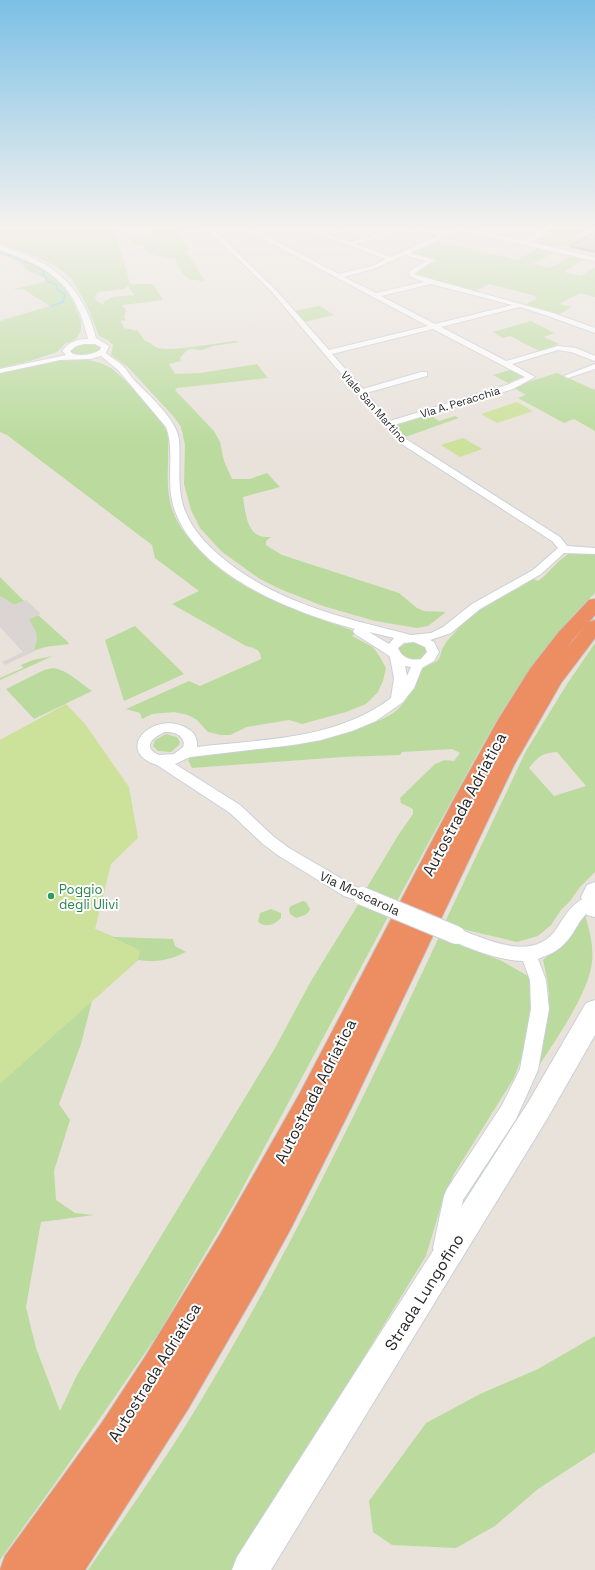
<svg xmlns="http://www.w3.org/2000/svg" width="595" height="1570" viewBox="0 0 595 1570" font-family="'Space Grotesk',sans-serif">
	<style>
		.green { fill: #badb9d; fill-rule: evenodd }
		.pitch { fill: #cce19a }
		.plaza { fill: #dad5d2 }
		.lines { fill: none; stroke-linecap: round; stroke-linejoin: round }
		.stream { stroke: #78d3e1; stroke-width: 2 }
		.street-casing { stroke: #cacfd9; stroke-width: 2 }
		.secondary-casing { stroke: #cacfd9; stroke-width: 2 }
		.highway-casing { stroke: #c3c3c3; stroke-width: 2 }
		.street { fill: #fff; fill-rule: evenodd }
		.secondary { fill: #fff; fill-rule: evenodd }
		.highway { fill: #ed8d62; fill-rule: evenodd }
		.street-bridge-casing { stroke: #cacfd9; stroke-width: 20; stroke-linecap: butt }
		.street-bridge { stroke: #fff; stroke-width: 18 }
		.wall { fill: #a9a5a0 }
		.building { fill: #c5c0ba; stroke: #8a8682 }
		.leisure-dot { fill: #2e9e5b; stroke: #fff; stroke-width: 1.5 }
		.labels { text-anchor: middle; stroke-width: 4; stroke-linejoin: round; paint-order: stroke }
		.far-street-label { font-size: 11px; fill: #282828; stroke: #fff }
		.leisure-label { font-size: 13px; fill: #27864d; stroke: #fff; text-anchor: start }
		.street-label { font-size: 13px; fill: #282828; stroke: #fff }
		.near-street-label { font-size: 16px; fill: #282828; stroke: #fff }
	</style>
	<rect width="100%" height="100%" fill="#e9e2db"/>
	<g class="green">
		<path d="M0 226H112L121 251 130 284H153L163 300 122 305 126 310 124 318 126 320 121 321 124 328 138 331 145 341C151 342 153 346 158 348 172 352 221 342 238 341L239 342 213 346 202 350 191 349 186 351 180 358 181 361 169 364 175 374 200 373 257 364 268 378 177 388 175 390 214 431 220 442 224 461 232 479H250L267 473 280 487 243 497C245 509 246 529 258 535 261 537 267 537 271 537L266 541V545L282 555 399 593 417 608 424 611 446 612 428 626 417 628 375 621 323 606 280 589 260 579 222 552 200 528 191 510 184 484 185 445 181 427 174 417 128 367 111 355 113 345 108 340 99 336C92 317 85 299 73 282L74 281C55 261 26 252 0 244ZM128 286 134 295 113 297 105 301 103 305 97 301 95 298 97 293 99 292 123 289Z"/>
		<path d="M155 226H201L202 228 176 231 191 250 186 251 205 281C185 280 184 278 176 260L148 253 145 251 143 246 132 243 133 239 148 233Z"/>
		<path d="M553 226H582L590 228 571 238 582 241 571 247 560 245 554 248 535 243Z"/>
		<path d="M436 241 517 260 538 248 555 252 533 264 550 268 573 255 587 258 564 272 581 276 595 267V297L580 293 559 304 571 307 560 314 525 305 537 298 532 295 489 284 476 291 445 284 416 274V272L438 260 415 253 414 251Z"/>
		<path d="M0 250 20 257 49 272 62 283 70 295 81 321V331L76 339 65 344 57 352 30 361 0 368V321L50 306 23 289 11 290 43 282 46 280 45 278 28 271 20 262 0 253Z"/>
		<path d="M320 306 334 315 304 322 294 311Z"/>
		<path d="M531 321 554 333 544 337 559 344 539 351 510 336 503 338 493 332Z"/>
		<path d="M93 343 102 347 101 350C92 354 77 360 70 351L79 344Z"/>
		<path d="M76 359C89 359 100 362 111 368 122 376 163 419 167 432 169 442 168 452 168 462 167 493 168 511 187 536 227 590 297 611 357 632L352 636 373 647 380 657 386 668 383 681 378 692 366 704 346 712 302 724 289 720 247 727 230 735H221L208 732 197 720 188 715 174 712 152 714 142 719 140 713 126 709 189 681 200 686 261 659C261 649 254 648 246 646L172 604 199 591 155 558 152 545 7 435 0 432V373L57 361Z"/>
		<path d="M513 369 524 376 508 383 493 375Z"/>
		<path d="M557 373 595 390V431L574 419 564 423 518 398 526 395 514 388 531 381Z"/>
		<path d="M427 413 439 421 455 416 459 418 405 437 393 423Z"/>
		<path d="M571 553 595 554V593C535 651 499 714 460 786 438 825 417 864 396 903L366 889 399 834 413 814V809L401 803 400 798 435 764 445 760 454 761 460 753 452 749 402 752 400 755 342 757 192 768 188 760 191 757C248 749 308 746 363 727 375 722 388 718 398 709 410 698 413 686 417 671L437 661 440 657 442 649 447 641 464 622 478 611 534 579 538 581C551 572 557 559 571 553Z"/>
		<path d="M0 577 24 601 14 605 0 596Z"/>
		<path d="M38 615 68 642 69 644 45 647 33 651 35 648 29 619Z"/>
		<path d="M135 626 184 674 124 701 105 640Z"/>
		<path d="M405 642H414L425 646 428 652C418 663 414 660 402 656L398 648Z"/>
		<path d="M595 643V872L579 888 571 900 561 910 551 925 538 936 517 942 466 930 445 922 526 751 567 684ZM557 752 586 786 554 796 529 768C539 756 542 753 557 752Z"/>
		<path d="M53 656 46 659 0 680V678L23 668 21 665 33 660Z"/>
		<path d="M53 668C68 670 80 683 92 691L34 719 6 689 44 670Z"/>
		<path d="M166 734 177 737 180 742 179 745 171 752 158 751 153 746 155 740Z"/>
		<path d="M303 901 306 902 310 909C308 915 303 916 296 918L290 914 289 909 291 906Z"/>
		<path d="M359 903 389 915 234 1204 158 1334 63 1472 0 1560V1032L95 929 114 937 173 939 175 946 186 952C170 960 156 963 138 960L92 1001 81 1044 59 1104 70 1120 54 1171 56 1200 75 1213 94 1215 41 1222 26 1307 36 1348 60 1411 77 1375 275 1048 311 981Z"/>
		<path d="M271 909 281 913V918C274 925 266 928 258 922L260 913Z"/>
		<path d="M585 914C589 930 594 945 592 962 589 995 549 1049 531 1078 539 1053 549 1026 549 1000 549 986 546 973 543 960 563 945 572 935 585 914Z"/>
		<path d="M439 937 500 960 528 976 531 983 532 997 530 1017 525 1049 514 1078 454 1174 443 1199 426 1256 302 1458 232 1570H88C121 1522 155 1474 186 1425 282 1269 361 1103 439 937Z"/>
		<path d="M595 1336V1452L538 1489 495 1526 456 1548 392 1545 373 1532 369 1501 426 1423 480 1394 538 1369Z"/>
	</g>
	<g class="pitch">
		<path d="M517 402 533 411 497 423 481 414Z"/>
		<path d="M463 438 482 449 460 457 441 445Z"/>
		<path d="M66 704 85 724 129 787 138 838 111 864 95 929 140 950 138 960 0 1084V740Z"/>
	</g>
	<path class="plaza" d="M0 596 14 605 26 600 41 614 29 619 36 632 37 640 33 652 5 665 2 662 23 652 0 627Z"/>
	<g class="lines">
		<path class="stream" d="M0 253 38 266 44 272 42 275 45 276 47 281 57 285V289L65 295 63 302 51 306"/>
		<defs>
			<g id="street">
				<path d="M204 226H210L275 289 329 350 428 326 239 226H247L339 274 372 266 386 259 295 226C306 226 315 233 324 233 333 233 346 226 359 226L329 235 350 242 395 231V233L356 244 391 257 439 235 405 226H416L444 232 453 228 448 226H459L521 240 533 236 544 226H550L541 237 530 242 595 257V261L459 230 410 253 435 260 415 273 416 275 553 313 595 328V333L548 316 520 307 441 327 506 361 558 346 576 348 595 356V361L571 352 558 350 512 364 535 377 513 389 394 425 406 439 560 537 567 546 595 548V554L564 553 541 574 480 609 451 633 430 640 434 642 439 652 434 661 422 668 414 688 403 702 376 721 352 731 321 740 293 745 190 757 175 764 240 805 273 836 289 848 354 886 368 891 370 896 368 901 362 902 344 896 279 856 263 844 230 813 157 765C112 751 154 708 188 729 194 732 198 739 197 747 263 739 336 740 391 698L394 678 390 657 388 655 355 634 353 631 355 629C292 612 193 574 173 505 166 479 175 449 166 427L118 370 101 356 90 359 60 360 0 373V369L66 355 62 351C69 342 77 339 88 339 75 283 51 268 0 250V246C51 260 83 285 96 338L109 346 106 353C111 358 118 361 123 366 127 370 130 376 134 380 148 395 177 419 179 440 181 464 176 488 185 511 192 529 206 544 220 556 275 603 343 618 411 635L431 633 443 627 472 604 533 570 558 548 552 541 400 443 271 291ZM405 255 426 261 408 272 411 277 424 282 376 293 344 277 376 268ZM431 284 512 305 435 324 381 296ZM433 329 525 377 507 385 390 421 366 393 427 376V372H421L363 389 332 354ZM84 344H95L101 347 100 350C92 355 82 356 73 354L70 351 76 346ZM369 632 394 638 389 644ZM414 642 425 647 427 652 421 659C411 661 402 658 398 648L404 643ZM405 666 411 667 407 676ZM165 732C174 732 182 734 184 743L183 747 174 754 159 755C141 747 153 737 165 732Z"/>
				<path d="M595 364V369L568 378 564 376Z"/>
				<path d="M592 895 595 896V908C578 916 576 934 563 945 556 952 548 955 538 959L546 980 549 1009 538 1070 516 1119 463 1200 453 1248 450 1255 443 1258 436 1255 433 1248 444 1196 447 1189 502 1105 520 1069 531 1009 530 980 523 961C497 960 473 950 450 940L448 935 450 930 456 928C486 939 534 964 557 928 568 912 572 902 592 895Z"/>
			</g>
			<g id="secondary">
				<path d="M595 882V917L587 915 581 897 587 885Z"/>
				<path d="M595 1000V1035L547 1119 271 1570H232L237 1557 529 1101 586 1003Z"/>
			</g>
			<path id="highway" d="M595 599V615L589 622 595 620V638L561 683 514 765 352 1106 290 1230 257 1290 188 1409 85 1570H0L5 1556 101 1424 145 1357 219 1236 300 1093 453 801 498 720 530 669 558 633 589 600ZM586 625 567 648 534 694 572 641Z"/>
		</defs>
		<use href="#street" class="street-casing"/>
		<use href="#secondary" class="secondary-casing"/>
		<use href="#highway" class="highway-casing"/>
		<use href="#street" class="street"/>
		<use href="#secondary" class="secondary"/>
		<use href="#highway" class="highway"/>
		<defs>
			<path id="street-bridge" d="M362 896 456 935"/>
		</defs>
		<use href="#street-bridge" class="street-bridge-casing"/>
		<use href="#street-bridge" class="street-bridge"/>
	</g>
	<g class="wall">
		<path d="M519 226H537L536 227Z"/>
		<path d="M595 232V253L570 248V246Z"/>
	</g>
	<path class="building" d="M595 232V251L570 246Z"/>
	<linearGradient id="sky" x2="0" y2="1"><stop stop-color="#7bc0e5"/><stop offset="0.51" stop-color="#f5f2ef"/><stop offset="1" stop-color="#f5f2ef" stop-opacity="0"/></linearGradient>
	<rect width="595" height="446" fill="url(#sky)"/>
	<circle class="leisure-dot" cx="51" cy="896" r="4"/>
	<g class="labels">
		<g class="far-street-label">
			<text transform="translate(460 402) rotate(-17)" y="4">Via A. Peracchia</text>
			<text transform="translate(374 407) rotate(48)" y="4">Viale San Martino</text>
		</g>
		<g class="leisure-label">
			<text x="59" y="894">Poggio<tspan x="59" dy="15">degli Ulivi</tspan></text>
		</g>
		<g class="street-label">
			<text transform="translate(360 893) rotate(25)" y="5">Via Moscarola</text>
		</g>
		<g class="near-street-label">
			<text transform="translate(464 804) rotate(-62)" y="6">Autostrada Adriatica</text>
			<text transform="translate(315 1091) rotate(-63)" y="6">Autostrada Adriatica</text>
			<text transform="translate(424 1292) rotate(-58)" y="6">Strada Lungofino</text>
			<text transform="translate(154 1372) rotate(-58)" y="6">Autostrada Adriatica</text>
		</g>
	</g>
</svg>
